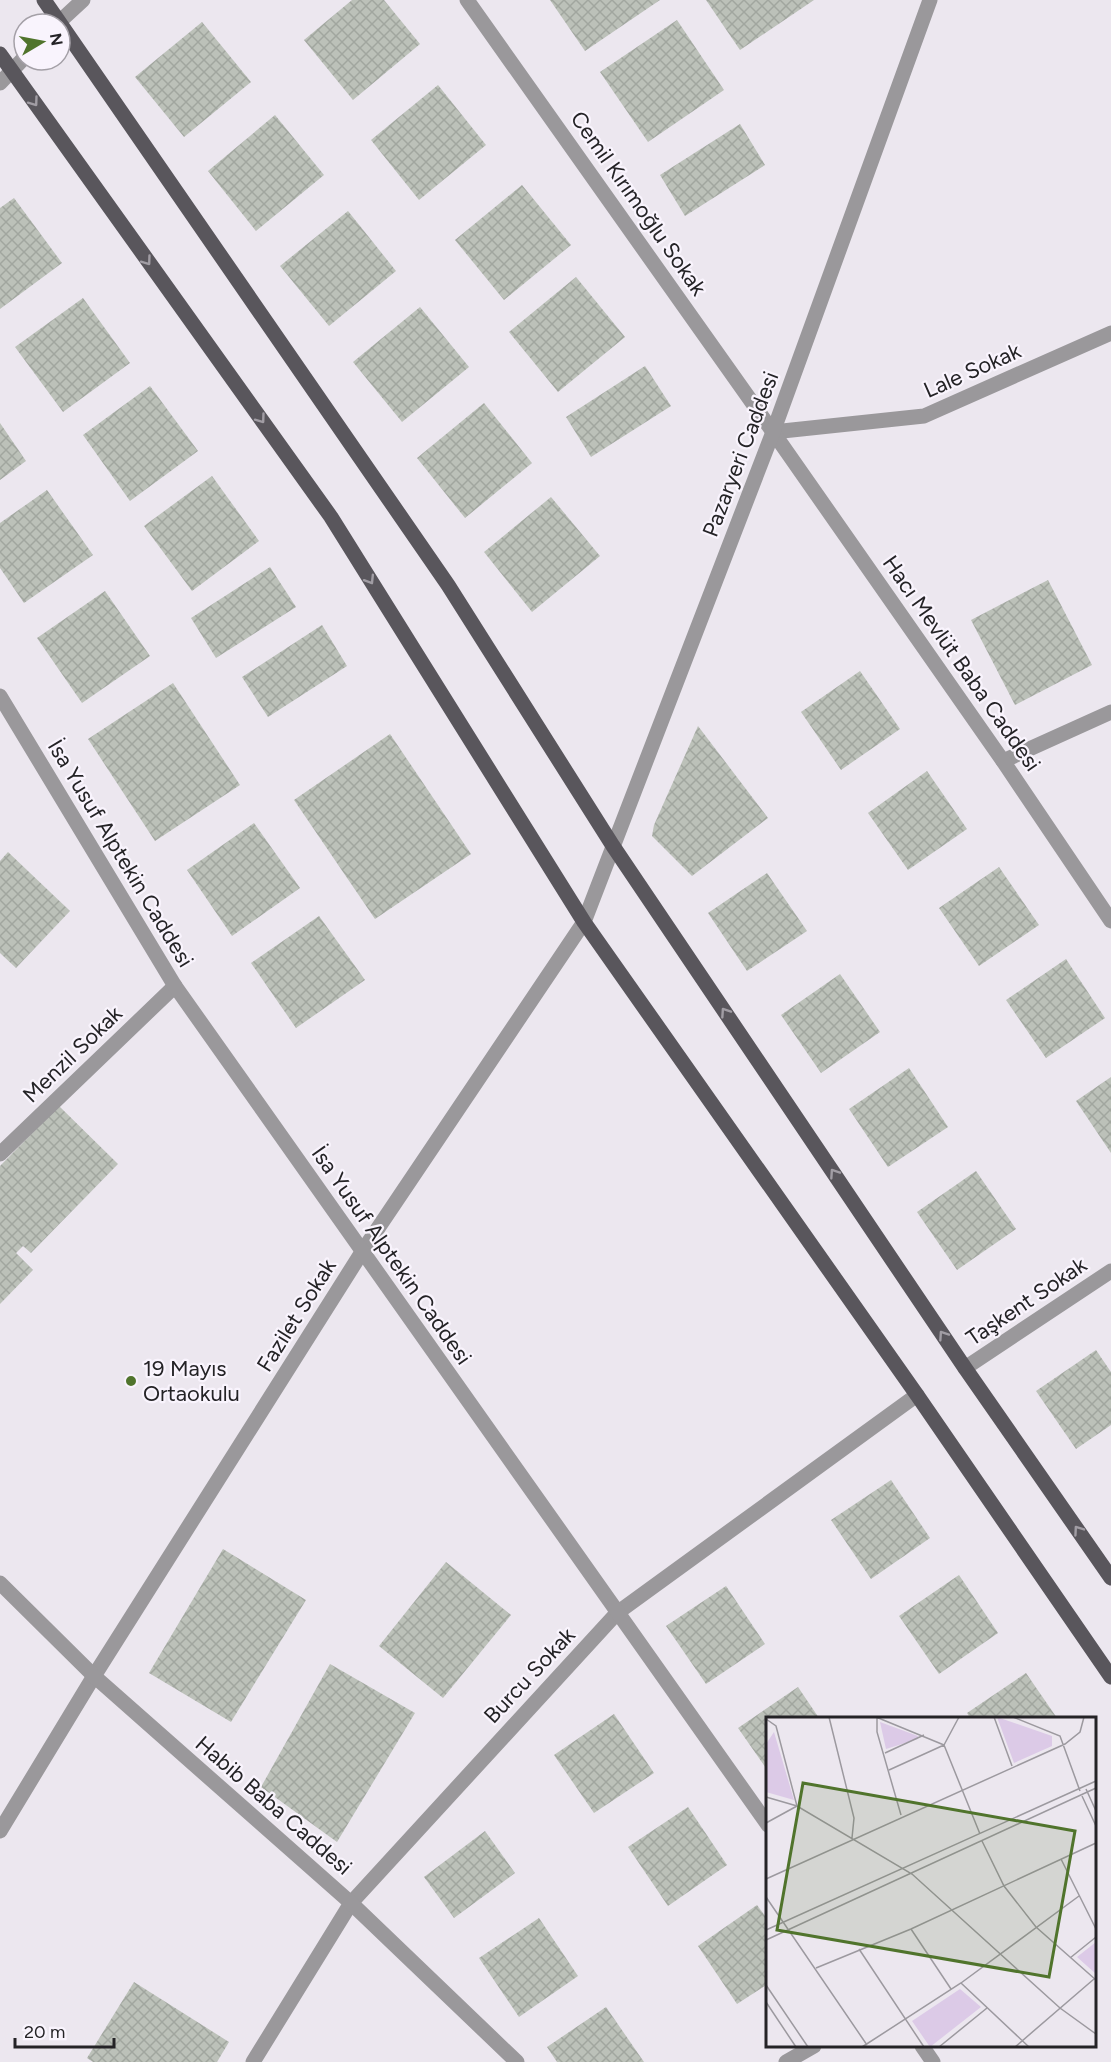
<svg xmlns="http://www.w3.org/2000/svg" width="1111" height="2062" viewBox="0 0 1111 2062" font-family="Figtree,sans-serif">
	<style>
		.building { fill: url(#building-cross-hatch) }
		.lines { fill: none; stroke-linecap: round; stroke-linejoin: round }
		.minor { stroke: #9a989b; stroke-width: 15 }
		.tertiary { stroke: #9a989b; stroke-width: 15 }
		.primary { stroke: #59565c; stroke-width: 15 }
		.oneway { stroke: #a19da4 }
		.poi-dot { fill: #50742c; stroke: #f9f4fd; stroke-width: 2 }
		.labels { text-anchor: middle; stroke-width: 4.5; stroke-linejoin: round; paint-order: stroke }
		.street-label { font-size: 22px; fill: #242326; stroke: #f9f4fd }
		.poi-label { font-size: 22px; fill: #242326; stroke: #f9f4fd; text-anchor: start }
		.inset-road { fill: none; stroke: #9c999f; stroke-width: 1.5 }
		.view { fill: #50742c; fill-opacity: 0.15; stroke: #50742c; stroke-width: 3 }
		.inset-edge { fill: none; stroke: #242326; stroke-width: 3 }
	</style>
	<defs>
		<pattern id="building-cross-hatch" width="8" height="8" patternUnits="userSpaceOnUse" patternTransform="scale(1.5)"><rect width="8" height="8" fill="#bcc1b9"/><path d="M0 0l8 8M0 8l8-8" fill="none" stroke="#a1a69f"/></pattern>
	</defs>
	<rect width="100%" height="100%" fill="#ece7ef"/>
	<g class="building">
		<path d="M352 0H384L420 44 353 100 304 40Z"/>
		<path d="M550 0H660L585 51Z"/>
		<path d="M706 0H814L740 50Z"/>
		<path d="M677 20 724 90 648 142 600 72Z"/>
		<path d="M202 22 251 82 184 137 135 77Z"/>
		<path d="M438 85 486 145 419 200 371 140Z"/>
		<path d="M275 115 324 175 256 231 208 171Z"/>
		<path d="M740 124 765 165 685 216 660 175Z"/>
		<path d="M522 185 571 245 504 300 455 240Z"/>
		<path d="M14 198 62 263 0 309V208Z"/>
		<path d="M348 211 396 271 329 326 280 266Z"/>
		<path d="M576 277 625 337 558 392 509 332Z"/>
		<path d="M83 298 130 363 63 412 15 347Z"/>
		<path d="M420 307 469 367 402 422 353 362Z"/>
		<path d="M645 366 671 406 591 457 566 417Z"/>
		<path d="M150 386 198 451 130 501 83 435Z"/>
		<path d="M484 403 532 463 465 518 417 458Z"/>
		<path d="M0 423 26 461 0 480Z"/>
		<path d="M212 476 259 541 192 591 144 526Z"/>
		<path d="M47 490 93 555 24 603 0 568V523Z"/>
		<path d="M551 497 600 556 532 612 484 552Z"/>
		<path d="M270 567 296 607 216 658 191 618Z"/>
		<path d="M1048 580 1092 665 1015 705 971 620Z"/>
		<path d="M105 591 150 656 82 703 37 638Z"/>
		<path d="M322 625 347 666 268 717 242 677Z"/>
		<path d="M860 671 900 729 841 770 801 712Z"/>
		<path d="M173 683 240 785 155 841 88 739Z"/>
		<path d="M698 726 768 818 692 876 652 836 654 825Z"/>
		<path d="M390 734 471 854 375 919 294 800Z"/>
		<path d="M927 771 967 829 908 870 868 813Z"/>
		<path d="M254 823 300 888 232 936 187 870Z"/>
		<path d="M8 852 70 911 16 968 0 953V861Z"/>
		<path d="M999 867 1039 925 979 966 939 908Z"/>
		<path d="M767 873 807 931 747 971 708 913Z"/>
		<path d="M319 916 365 980 296 1028 251 963Z"/>
		<path d="M1066 959 1105 1018 1046 1058 1006 1000Z"/>
		<path d="M840 974 880 1032 821 1073 781 1015Z"/>
		<path d="M909 1068 948 1127 888 1167 849 1109Z"/>
		<path d="M1111 1077V1153L1076 1101Z"/>
		<path d="M59 1106 118 1164 31 1253 23 1246 16 1253 33 1270 0 1304V1166Z"/>
		<path d="M976 1171 1016 1229 957 1270 917 1212Z"/>
		<path d="M1096 1350 1111 1372V1425L1076 1449 1036 1391Z"/>
		<path d="M891 1480 930 1538 871 1579 831 1520Z"/>
		<path d="M223 1549 306 1600 231 1722 149 1673Z"/>
		<path d="M446 1562 511 1615 443 1698 379 1646Z"/>
		<path d="M959 1575 998 1633 939 1674 899 1616Z"/>
		<path d="M726 1586 765 1644 706 1684 666 1626Z"/>
		<path d="M330 1664 415 1713 337 1842 261 1787Z"/>
		<path d="M1026 1673 1057 1718H970L967 1713Z"/>
		<path d="M798 1687 819 1718H768V1771L738 1728Z"/>
		<path d="M614 1714 654 1773 594 1813 554 1755Z"/>
		<path d="M688 1807 727 1865 668 1906 628 1847Z"/>
		<path d="M485 1831 515 1873 454 1918 424 1877Z"/>
		<path d="M757 1905 768 1920V1984L737 2004 698 1946Z"/>
		<path d="M539 1918 578 1976 519 2017 479 1958Z"/>
		<path d="M134 1982 229 2042 217 2062H93L87 2058Z"/>
		<path d="M606 2007 644 2062H557L547 2047Z"/>
	</g>
	<g class="lines">
		<g class="minor">
			<path d="M467 0 773 432 924 416 1111 333"/>
			<path d="M1003 761 1111 712"/>
			<path d="M0 1154 175 986"/>
			<path d="M965 1368 1111 1271"/>
			<path d="M0 1831 94 1676 362 1252 584 922"/>
			<path d="M253 2062 351 1903 617 1613 917 1395"/>
			<path d="M786 2062 814 2046"/>
		</g>
		<g class="tertiary">
			<path d="M57 24 83 0"/>
			<path d="M0 83 24 58"/>
			<path d="M773 432 1003 761 1111 921"/>
			<path d="M0 696 175 986 768 1825"/>
			<path d="M584 922 773 432 930 0"/>
			<path d="M0 1583 94 1676 351 1903 517 2062"/>
			<path d="M922 2046 933 2062"/>
		</g>
		<g class="primary">
			<path d="M44 0 448 585 613 846 965 1368 1111 1578"/>
			<path d="M0 54 331 517 584 922 917 1395 1111 1677"/>
		</g>
	</g>
	<defs><path id="oneway-chevron" d="M-2-3.5L2.5 0L-2 3.5" fill="none" stroke-width="1.6" stroke-linecap="round" stroke-linejoin="round" transform="scale(1.5)"/></defs>
	<g class="oneway">
		<use href="#oneway-chevron" transform="translate(34 102) rotate(54)"/>
		<use href="#oneway-chevron" transform="translate(147 261) rotate(54)"/>
		<use href="#oneway-chevron" transform="translate(261 419) rotate(54)"/>
		<use href="#oneway-chevron" transform="translate(370 580) rotate(58)"/>
		<use href="#oneway-chevron" transform="translate(725 1012) rotate(-124)"/>
		<use href="#oneway-chevron" transform="translate(834 1173) rotate(-124)"/>
		<use href="#oneway-chevron" transform="translate(943 1335) rotate(-124)"/>
		<use href="#oneway-chevron" transform="translate(1078 1530) rotate(-125)"/>
	</g>
	<circle class="poi-dot" cx="131" cy="1381" r="6"/>
	<g class="labels">
		<g class="street-label">
			<text transform="translate(639 203) rotate(55)" y="8">Cemil Kırımoğlu Sokak</text>
			<text transform="translate(972 370) rotate(-24)" y="8">Lale Sokak</text>
			<text transform="translate(740 454) rotate(-69)" y="8">Pazaryeri Caddesi</text>
			<text transform="translate(962 663) rotate(55)" y="8">Hacı Mevlüt Baba Caddesi</text>
			<text transform="translate(121 853) rotate(59)" y="8">İsa Yusuf Alptekin Caddesi</text>
			<text transform="translate(72 1054) rotate(-44)" y="8">Menzil Sokak</text>
			<text transform="translate(392 1255) rotate(55)" y="8">İsa Yusuf Alptekin Caddesi</text>
			<text transform="translate(1026 1301) rotate(-34)" y="8">Taşkent Sokak</text>
			<text transform="translate(296 1315) rotate(-58)" y="8">Fazilet Sokak</text>
			<text transform="translate(529 1675) rotate(-47)" y="8">Burcu Sokak</text>
			<text transform="translate(274 1805) rotate(41)" y="8">Habib Baba Caddesi</text>
		</g>
		<g class="poi-label">
			<text x="143" y="1376">19 Mayıs<tspan x="143" dy="25">Ortaokulu</tspan></text>
		</g>
	</g>
	<g transform="translate(766 1717)">
		<rect width="330" height="330" fill="#ece7ef"/>
		<path d="M231 0 286 19V29L248 46ZM114 5 152 19V22L120 32ZM8 15 28 83 0 75V27ZM330 225V257L311 240ZM194 272 215 290 164 330 146 304Z" fill="#dccae7"/>
		<path class="inset-road" d="M63 0 88 101 86 121M110 0 178 28M111 0V15L135 98M228 0 246 49M247 0 294 19 314 74M0 2 10 9 31 89 0 106M178 28 214 117M178 28 193 0M119 36 158 18M123 53 178 28M320 72 330 94M316 79 330 109M0 80 31 89 146 157 294 291 330 317M216 124 238 169 270 210 330 263M295 142 330 212M0 162 299 27 314 15 318 0M0 180 101 328M145 212 185 272M0 213 330 64M0 223 330 71M93 232 158 330M304 241 330 220M50 251 145 212 330 126M195 266 263 330M0 268 42 330M0 285 30 330M96 330 195 266 313 179M173 330 221 291M249 330 328 262"/>
		<path class="view" d="M37 66 309 114 283 260 11 213Z"/>
		<rect width="330" height="330" class="inset-edge"/>
	</g>
	<g transform="translate(42 42) rotate(80)"><circle r="28" fill="#f9f4fd" stroke="#a4a0a7" stroke-width="1.5"/>
	<path d="M0-4.5L10 22L0 15L-10 22Z" fill="#50742c"/>
	<text y="-9" font-size="16" font-weight="bold" text-anchor="middle" fill="#242326">N</text>
	</g>
	<path d="M15 2038v9h99v-9" fill="none" stroke="#242326" stroke-width="3"/>
	<text x="24" y="2038" font-size="18" fill="#242326" stroke="#f9f4fd" stroke-width="4.5" paint-order="stroke">20 m</text>
</svg>
